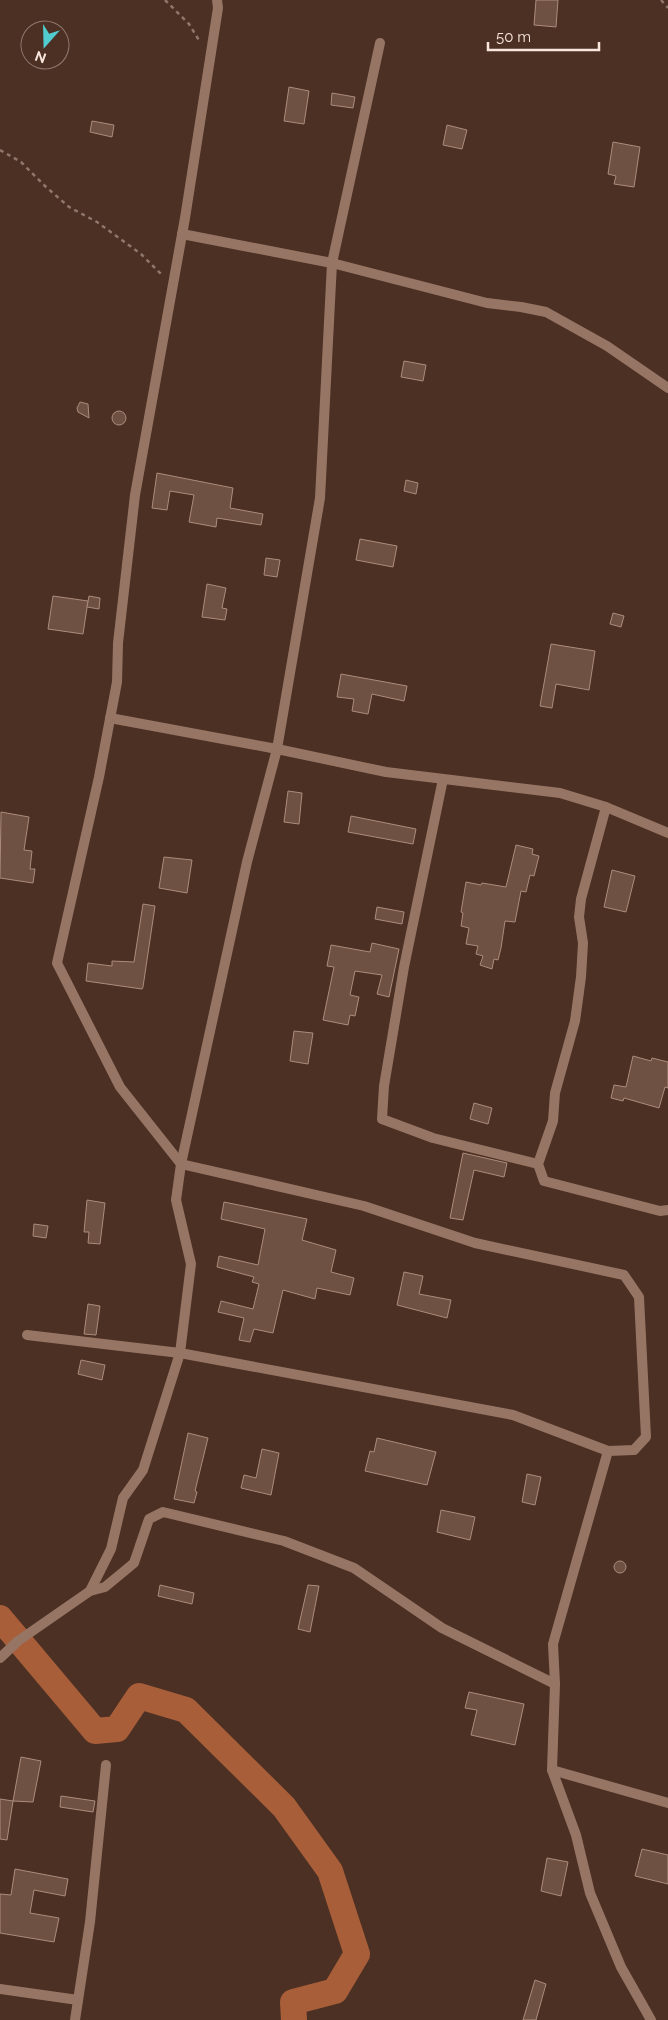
<svg xmlns="http://www.w3.org/2000/svg" width="668" height="2020" viewBox="0 0 668 2020" font-family="Raleway,sans-serif">
	<style>
		.lines { fill: none; stroke-linecap: round; stroke-linejoin: round }
		.river { stroke: #a75e39; stroke-width: 26 }
		.building { fill: #6e5143; stroke: #ac8c7c }
		.path { stroke: #8f776c; stroke-width: 2.5; stroke-dasharray: 4 4; stroke-linecap: butt }
		.minor { stroke: #977565; stroke-width: 10 }
	</style>
	<rect width="100%" height="100%" fill="#4b3023"/>
	<g class="lines">
		<path class="river" d="M0 1618 95 1731 117 1729 139 1696 186 1710 284 1807 330 1871 357 1954 335 1991 293 2002 294 2020"/>
	</g>
	<g class="building">
		<path d="M536 0H558L556 27 534 25Z"/>
		<path d="M289 87 309 91 304 124 284 121Z"/>
		<path d="M332 93 355 97 353 108 331 105Z"/>
		<path d="M92 121 114 125 112 137 90 132Z"/>
		<path d="M447 125 467 130 462 149 443 145Z"/>
		<path d="M613 142 640 147 634 187 614 184 616 176 608 174Z"/>
		<path d="M404 361 426 365 423 381 401 377Z"/>
		<path d="M80 402 88 404 89 418 78 412 77 408Z"/>
		<circle cx="119" cy="418" r="7"/>
		<path d="M157 473 233 488 230 508 263 514 261 525 217 518 216 527 189 522 194 495 170 491 167 510 152 508Z"/>
		<path d="M406 480 418 483 416 494 404 491Z"/>
		<path d="M360 539 397 546 393 567 356 560Z"/>
		<path d="M266 558 280 560 277 577 264 575Z"/>
		<path d="M207 584 226 588 222 608 227 609 225 620 202 617Z"/>
		<path d="M53 596 88 601 83 634 48 629Z"/>
		<path d="M89 596 100 598 99 609 87 607Z"/>
		<path d="M613 613 624 616 621 627 610 624Z"/>
		<path d="M551 644 595 651 589 690 556 684 552 708 540 706Z"/>
		<path d="M341 674 407 686 404 701 372 694 368 714 352 711 354 699 337 697Z"/>
		<path d="M288 791 302 793 299 824 284 822Z"/>
		<path d="M1 812 29 817 24 850 32 851 30 869H35L33 883 0 878Z"/>
		<path d="M351 816 416 829 413 844 348 832Z"/>
		<path d="M516 845 533 849 532 854 539 856 534 876 530 875 526 892 521 891 515 922 505 921 501 948 498 960 494 959 492 969 480 965 483 956 476 954 478 946 466 944 469 928 461 926 463 913 461 912 466 882 481 885 482 883 506 887Z"/>
		<path d="M164 857 192 860 187 893 159 888Z"/>
		<path d="M612 870 635 876 626 912 604 907Z"/>
		<path d="M143 904 155 906 143 987 142 989 86 981 88 963 112 966V961L134 962Z"/>
		<path d="M377 907 404 912 402 924 375 919Z"/>
		<path d="M372 943 399 949 389 997 377 994 382 975 355 971 350 995 359 997 355 1016 350 1015 348 1025 323 1020 334 967 327 966 331 945 370 952Z"/>
		<path d="M294 1031 313 1033 308 1064 290 1061Z"/>
		<path d="M633 1056 651 1061 652 1058 668 1062V1088L665 1087 659 1108 624 1098 623 1101 611 1098 614 1085 626 1087Z"/>
		<path d="M474 1103 492 1108 488 1124 470 1119Z"/>
		<path d="M463 1153 507 1163 504 1177 474 1170 463 1220 450 1218Z"/>
		<path d="M87 1200 105 1203 100 1244 88 1243 89 1232H84Z"/>
		<path d="M224 1202 307 1219 302 1240 336 1250 331 1272 354 1278 350 1295 317 1288 315 1299 283 1290 273 1333 254 1329 250 1342 239 1340 244 1318 218 1312 221 1301 253 1309 259 1284 252 1282 254 1277 217 1267 219 1256 258 1265 265 1229 221 1219Z"/>
		<path d="M34 1224 48 1226 46 1238 33 1236Z"/>
		<path d="M404 1272 423 1276 419 1294 451 1300 447 1318 397 1305Z"/>
		<path d="M88 1304 100 1306 96 1335 84 1334Z"/>
		<path d="M81 1360 105 1365 102 1380 78 1374Z"/>
		<path d="M188 1433 208 1438 195 1491 197 1492 194 1503 174 1499Z"/>
		<path d="M377 1438 436 1452 427 1485 365 1471 370 1451 374 1452Z"/>
		<path d="M262 1449 279 1453 271 1495 241 1488 244 1475 256 1478Z"/>
		<path d="M527 1474 541 1477 535 1505 522 1502Z"/>
		<path d="M441 1510 475 1517 470 1540 437 1532Z"/>
		<circle cx="620" cy="1567" r="6"/>
		<path d="M160 1585 194 1593 192 1604 158 1596Z"/>
		<path d="M308 1585 319 1586 310 1632 298 1629Z"/>
		<path d="M469 1692 524 1704 515 1745 471 1735 477 1710 465 1708Z"/>
		<path d="M21 1757 41 1761 33 1802 13 1801 7 1840 0 1839V1799L13 1801Z"/>
		<path d="M61 1796 95 1801 93 1812 60 1807Z"/>
		<path d="M642 1849 668 1855V1884L635 1876Z"/>
		<path d="M547 1858 568 1862 561 1896 541 1891Z"/>
		<path d="M15 1869 68 1879 65 1896 34 1890 30 1913 59 1918 54 1942 0 1933V1894L11 1895Z"/>
		<path d="M535 1980 546 1984 536 2020H523Z"/>
	</g>
	<g class="lines">
		<g class="path">
			<path d="M165 0 189 24 200 42"/>
			<path d="M661 0 668 8"/>
			<path d="M0 150 21 162 46 187 69 207 97 222 141 254 162 275"/>
		</g>
		<g class="minor">
			<path d="M380 43 332 263 320 498 277 749 247 862 181 1164 364 1206 475 1243 624 1275 639 1297 646 1437 634 1450 608 1451"/>
			<path d="M182 234 332 263 487 303 521 307 546 312 607 346 668 388"/>
			<path d="M110 718 277 749 386 772 560 793 606 807 668 833"/>
			<path d="M443 779 404 967 384 1086 382 1119 433 1138 538 1164"/>
			<path d="M606 807 581 899 579 917 583 943 581 977 575 1021 555 1093 553 1121 538 1164 544 1181 660 1211 668 1210"/>
			<path d="M27 1335 180 1353 513 1415 608 1451 553 1644 555 1684 552 1770 576 1835 590 1893 621 1967 651 2020"/>
			<path d="M90 1591 105 1587 134 1563 149 1519 163 1512 284 1541 354 1568 442 1628 555 1684"/>
			<path d="M0 1658 18 1641 90 1591 111 1549 123 1498 143 1470 180 1353 191 1264 176 1200 181 1164 120 1087 57 963 99 777 117 682 118 643 135 495 185 218 218 8 217 0"/>
			<path d="M552 1770 668 1803"/>
			<path d="M0 1989 78 2000"/>
			<path d="M75 2020 90 1922 106 1765"/>
		</g>
	</g>
	<g transform="translate(45 45) rotate(200)"><circle r="24" fill="#4b3023" stroke="#91796e"/>
	<path d="M0-4L9 19L0 12L-9 19Z" fill="#52cdcf"/>
	<text y="-8" font-size="14" font-weight="bold" text-anchor="middle" fill="#f9e7df">N</text>
	</g>
	<path d="M488 42v8h111v-8" fill="none" stroke="#f9e7df" stroke-width="2.5"/>
	<text x="496" y="42" font-size="15" fill="#f9e7df" stroke="#4b3023" stroke-width="4" paint-order="stroke">50 m</text>
</svg>
